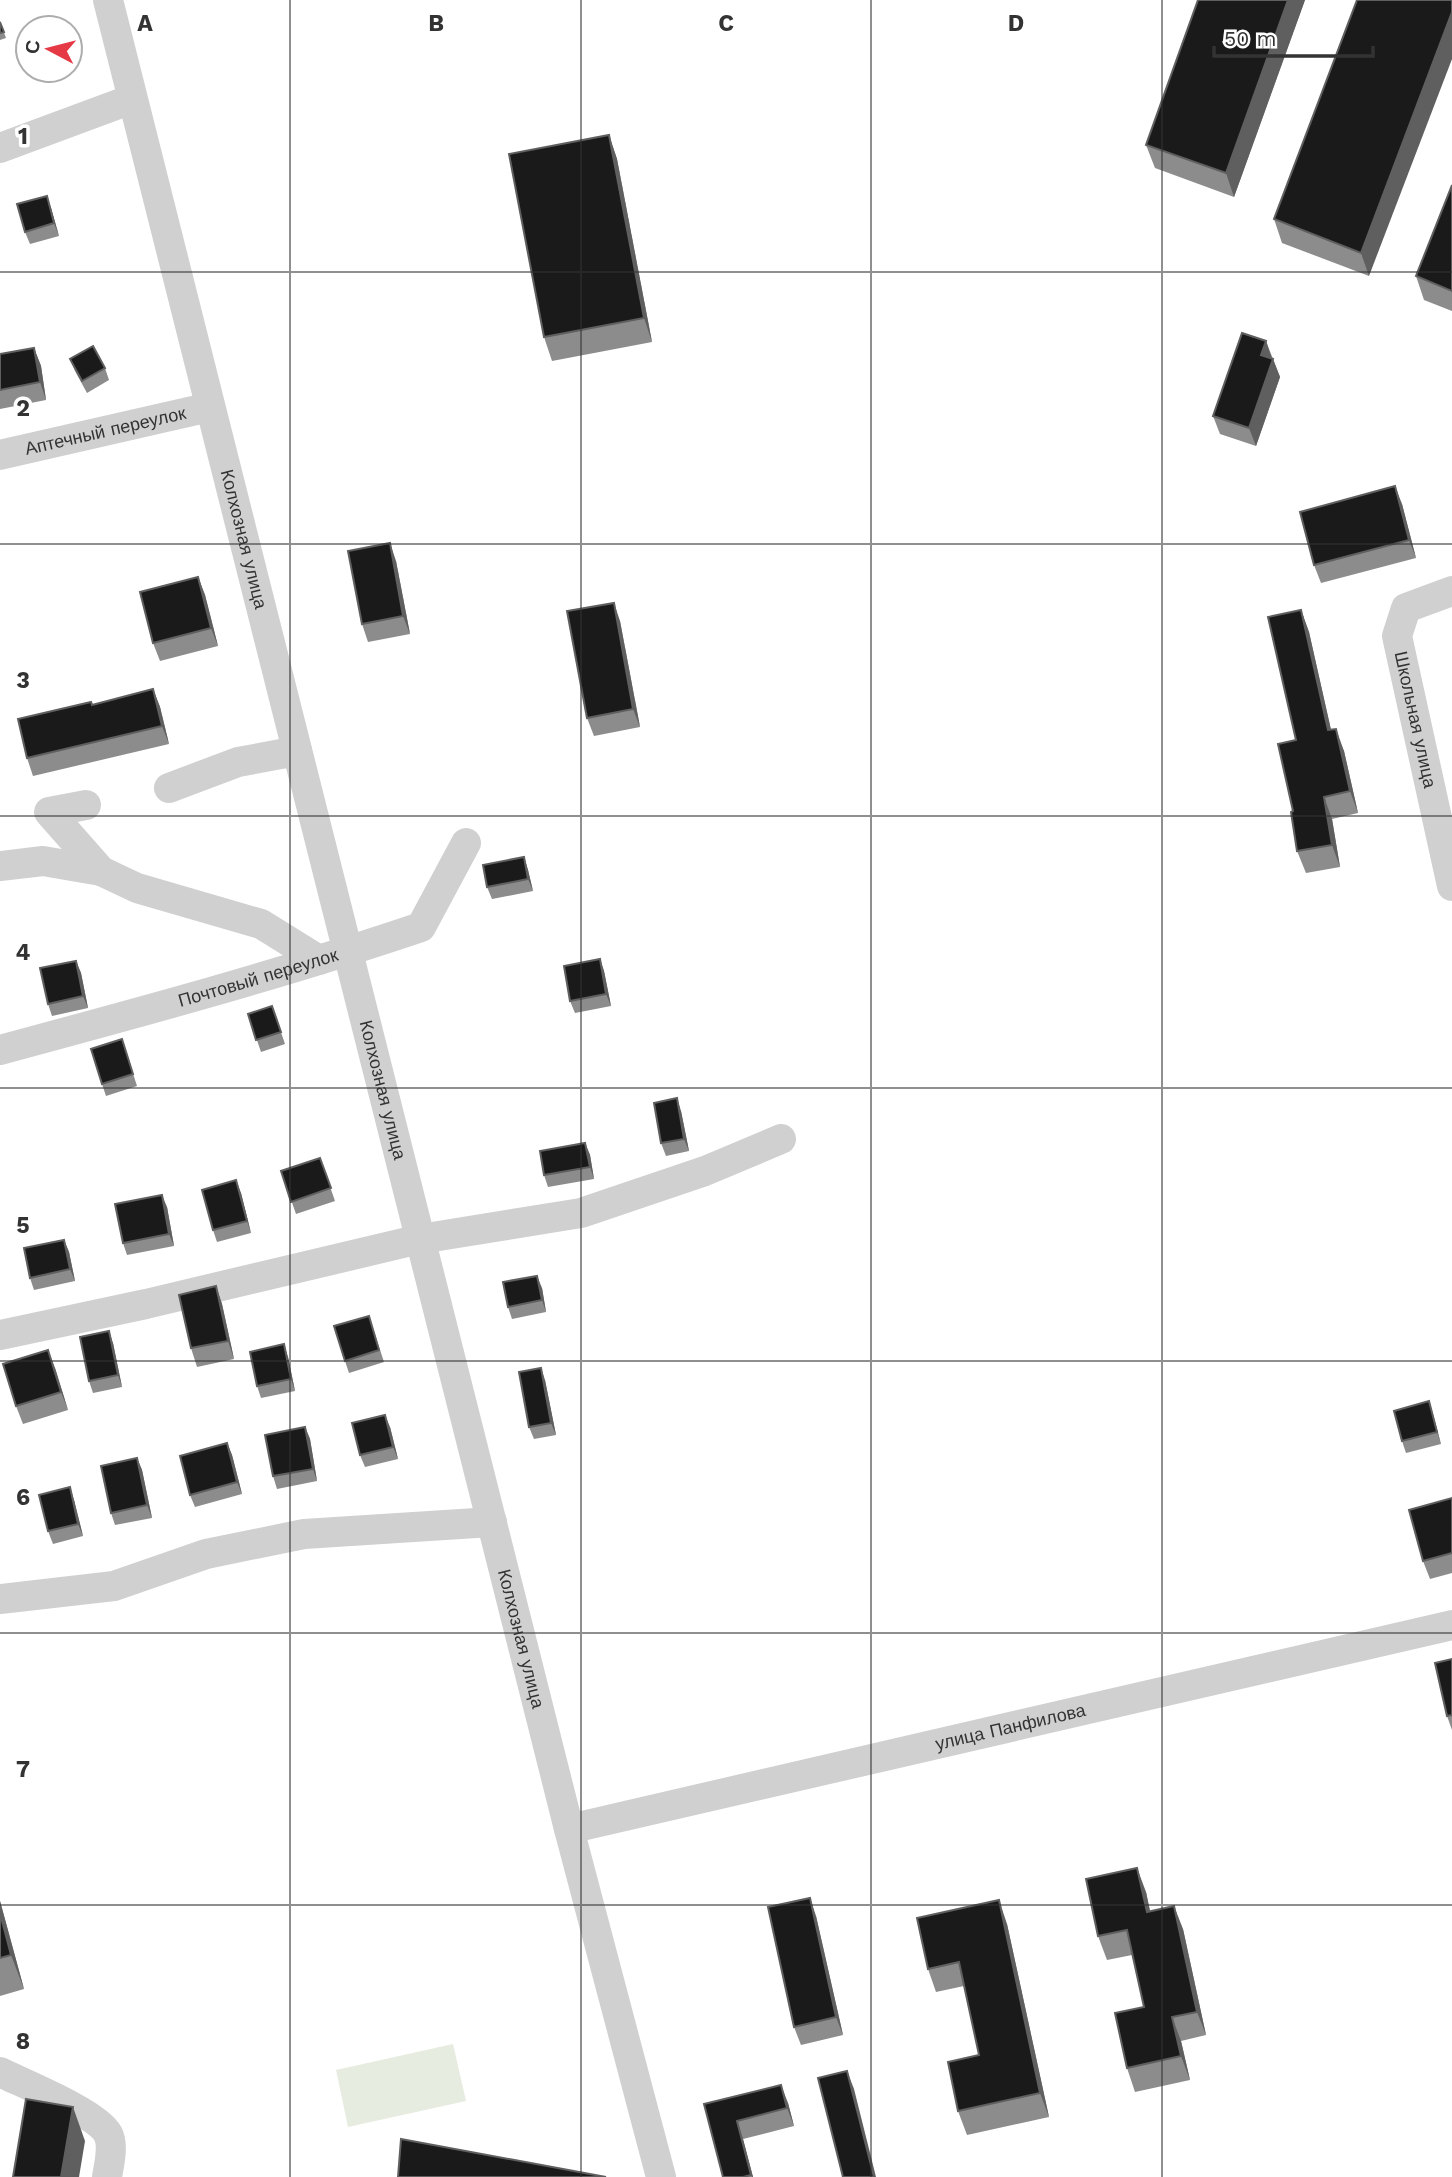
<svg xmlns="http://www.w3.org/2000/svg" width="1452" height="2177" viewBox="0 0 1452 2177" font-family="'Work Sans',sans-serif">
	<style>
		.green { fill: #e6ecdf }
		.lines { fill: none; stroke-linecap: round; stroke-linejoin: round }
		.minor { stroke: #d0d0d0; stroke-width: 30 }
		.wall { fill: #8c8c8c }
		.shaded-wall { fill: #5f5f5f }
		.building { fill: #1a1a1a; stroke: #5f5f5f; stroke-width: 2 }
		.grid { fill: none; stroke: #333; stroke-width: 2; stroke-opacity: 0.55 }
		.labels { text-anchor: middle; stroke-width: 7; stroke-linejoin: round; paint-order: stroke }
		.street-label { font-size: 18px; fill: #333; stroke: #fff }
		.grid-label { font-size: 23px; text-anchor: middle; font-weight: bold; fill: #333; stroke: #fff; stroke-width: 7; stroke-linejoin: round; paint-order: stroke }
	</style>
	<rect width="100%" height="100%" fill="#fff"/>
	<path class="green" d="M453 2044 466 2101 348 2127 336 2070Z"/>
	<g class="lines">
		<g class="minor">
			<path id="s1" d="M108 0 569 1829 661 2177"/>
			<path d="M0 148 132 99"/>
			<path id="s2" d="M0 455 210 407"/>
			<path id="s3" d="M1452 591 1406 608 1397 636 1452 886"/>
			<path d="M169 788 238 762 297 751"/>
			<path d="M86 805 49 812 101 871 137 888 261 924 319 960"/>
			<path d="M0 866 43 861 101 871"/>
			<path id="s4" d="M0 1050C141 1012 282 974 421 927L466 843"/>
			<path d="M0 1335 146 1304 420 1239 581 1213 705 1171 781 1139"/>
			<path d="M0 1599 114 1586 206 1554 304 1534 492 1522"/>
			<path id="s5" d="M569 1829 1452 1625"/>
			<path d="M0 2072C24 2084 97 2113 108 2134 114 2145 109 2165 107 2177"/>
		</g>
	</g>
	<g class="wall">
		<path d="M1198 0H1305L1234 197 1155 168 1146 145Z"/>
		<path d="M1357 0 1369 276 1282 243 1274 219Z"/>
		<path d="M0 21 6 38 0 40Z"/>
		<path d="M609 135 617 159 652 342 552 361 544 337Z"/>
		<path d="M1452 185V311L1424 300 1416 276Z"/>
		<path d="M51 208 59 236 30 244 25 232Z"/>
		<path d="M1266 341 1280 377 1256 446 1220 434 1213 416Z"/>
		<path d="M34 348 41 366 46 400 0 409V354Z"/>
		<path d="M70 359 105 368 109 380 87 393 75 371Z"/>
		<path d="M1402 504 1416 558 1321 583 1314 565Z"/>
		<path d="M396 561 410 634 368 642 362 624Z"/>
		<path d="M198 577 205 595 218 646 160 661 153 643Z"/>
		<path d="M1301 610 1309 632 1331 730 1344 751 1358 813 1332 819 1340 867 1306 873 1297 851 1293 811Z"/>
		<path d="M620 621 640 727 594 736 587 718Z"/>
		<path d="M153 689 160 707 169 744 33 776 27 758 92 705Z"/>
		<path d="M524 857 528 870 533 891 492 899 487 887Z"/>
		<path d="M600 959 604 971 611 1006 575 1013 570 1001Z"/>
		<path d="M76 961 81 973 88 1008 52 1016 48 1004Z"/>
		<path d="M272 1006 285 1044 261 1052 248 1014Z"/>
		<path d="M122 1039 137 1086 106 1096 102 1084Z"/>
		<path d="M681 1111 689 1151 666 1156 661 1143Z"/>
		<path d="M585 1143 590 1155 594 1179 548 1187 544 1175Z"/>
		<path d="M320 1158 335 1201 296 1214 281 1171Z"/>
		<path d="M241 1193 251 1233 217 1242 213 1230Z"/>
		<path d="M167 1207 174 1246 127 1255 123 1243Z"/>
		<path d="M64 1240 69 1252 75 1281 34 1290 30 1278Z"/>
		<path d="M216 1286 222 1304 234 1359 197 1367 191 1348Z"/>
		<path d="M542 1288 546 1312 512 1319 508 1307Z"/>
		<path d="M369 1316 384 1362 349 1373 345 1361Z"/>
		<path d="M113 1343 122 1387 93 1393 89 1381Z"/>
		<path d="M288 1357 295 1391 261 1398 257 1386Z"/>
		<path d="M55 1368 68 1410 23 1424 16 1406Z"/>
		<path d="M545 1380 556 1435 534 1439 529 1427Z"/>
		<path d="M1429 1401 1441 1444 1406 1453 1402 1441Z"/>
		<path d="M305 1427 310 1439 317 1481 277 1489 273 1476Z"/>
		<path d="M390 1427 398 1459 365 1467 360 1455Z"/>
		<path d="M227 1443 232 1455 242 1494 195 1507 190 1495Z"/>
		<path d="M137 1458 142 1470 152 1518 115 1525 111 1513Z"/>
		<path d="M1452 1498V1573L1430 1579 1423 1561Z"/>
		<path d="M74 1500 83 1536 53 1544 48 1531Z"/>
		<path d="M1452 1659V1730L1447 1716Z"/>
		<path d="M1146 1892 1150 1911 1183 1929 1206 2035 1181 2041 1190 2080 1135 2092 1127 2068 1144 2007 1132 1955 1107 1960 1098 1936Z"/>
		<path d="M0 1901 24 1989 0 1996Z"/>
		<path d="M816 1916 843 2035 801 2045 794 2027Z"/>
		<path d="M1007 1924 1049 2117 967 2135 958 2111 979 2055 964 1986 936 1992 928 1969Z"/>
		<path d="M788 2103 794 2126 743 2139 753 2177H723L704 2104Z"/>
	</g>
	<g class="shaded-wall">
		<path d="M1288 0H1305L1234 197 1226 173Z"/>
		<path d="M1452 12V59L1369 276 1361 253Z"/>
		<path d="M609 135 617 159 652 342 644 318Z"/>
		<path d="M47 196 51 208 59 236 54 223Z"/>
		<path d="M1266 341 1272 359 1261 355Z"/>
		<path d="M34 348 41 366 46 400 40 382Z"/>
		<path d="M1273 359 1280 377 1256 446 1249 428Z"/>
		<path d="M1395 486 1402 504 1416 558 1409 540Z"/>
		<path d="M390 543 396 561 410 634 403 616Z"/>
		<path d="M198 577 205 595 218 646 211 628Z"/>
		<path d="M614 603 620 621 640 727 633 709Z"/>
		<path d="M1301 610 1309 632 1336 752 1328 730Z"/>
		<path d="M153 689 160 707 169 744 162 726Z"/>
		<path d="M1336 729 1344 751 1358 813 1350 791Z"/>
		<path d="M1324 797 1332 819 1340 867 1332 845Z"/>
		<path d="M524 857 528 870 533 891 528 879Z"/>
		<path d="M600 959 604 971 611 1006 606 994Z"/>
		<path d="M76 961 81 973 88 1008 83 996Z"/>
		<path d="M677 1098 681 1111 689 1151 684 1139Z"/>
		<path d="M585 1143 590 1155 594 1179 590 1167Z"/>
		<path d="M236 1180 241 1193 251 1233 247 1221Z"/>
		<path d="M162 1195 167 1207 174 1246 169 1234Z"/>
		<path d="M64 1240 69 1252 75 1281 70 1269Z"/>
		<path d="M537 1276 542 1288 546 1312 542 1300Z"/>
		<path d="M216 1286 222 1304 234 1359 228 1341Z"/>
		<path d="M109 1331 113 1343 122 1387 118 1375Z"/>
		<path d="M284 1344 288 1357 295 1391 291 1379Z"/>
		<path d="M48 1350 55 1368 68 1410 61 1392Z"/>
		<path d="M541 1368 545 1380 556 1435 551 1423Z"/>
		<path d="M1429 1401 1433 1414 1441 1444 1437 1432Z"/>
		<path d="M385 1415 390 1427 398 1459 393 1447Z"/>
		<path d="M305 1427 310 1439 317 1481 313 1469Z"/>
		<path d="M227 1443 232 1455 242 1494 237 1482Z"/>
		<path d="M137 1458 142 1470 152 1518 147 1505Z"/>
		<path d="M70 1487 74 1500 83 1536 78 1524Z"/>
		<path d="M1137 1868 1146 1892 1155 1935 1147 1912Z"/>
		<path d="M810 1898 816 1916 843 2035 836 2017Z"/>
		<path d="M999 1900 1007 1924 1049 2117 1040 2093Z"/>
		<path d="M0 1901 24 1989 11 1955 0 1913Z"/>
		<path d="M1174 1906 1183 1929 1206 2035 1197 2012Z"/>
		<path d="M1172 2017 1181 2041 1190 2080 1181 2056Z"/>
		<path d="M847 2071 854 2089 876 2177H874Z"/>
		<path d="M781 2085 788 2103 794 2126 787 2108Z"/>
		<path d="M73 2107 85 2141 79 2177H61Z"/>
		<path d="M737 2121 743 2139 753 2177H752L751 2175Z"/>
	</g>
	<g class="building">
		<path d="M1198 0H1288L1226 173 1146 145Z"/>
		<path d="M1357 0H1452V12L1361 253 1274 219Z"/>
		<path d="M0 22 4 32 0 33Z"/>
		<path d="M609 135 644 318 544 337 509 154Z"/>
		<path d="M1452 185V291L1416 276Z"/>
		<path d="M47 196 54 223 25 232 17 204Z"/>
		<path d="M1242 333 1266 341 1261 355 1273 359 1249 428 1213 416Z"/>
		<path d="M93 346 105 368 82 381 70 359Z"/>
		<path d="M34 348 40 382 0 390V354Z"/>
		<path d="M1395 486 1409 540 1314 565 1300 512Z"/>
		<path d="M390 543 403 616 362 624 348 551Z"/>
		<path d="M198 577 211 628 153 643 140 592Z"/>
		<path d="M614 603 633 709 587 718 567 611Z"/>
		<path d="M1301 610 1328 730 1336 729 1350 791 1324 797 1332 845 1297 851 1291 812 1293 811 1278 744 1296 740 1268 617Z"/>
		<path d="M153 689 162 726 27 758 18 719 91 702 92 705Z"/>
		<path d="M524 857 528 879 487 887 483 865Z"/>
		<path d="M600 959 606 994 570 1001 564 966Z"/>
		<path d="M76 961 83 996 48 1004 40 968Z"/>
		<path d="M272 1006 281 1032 256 1040 248 1014Z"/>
		<path d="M122 1039 133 1074 102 1084 91 1049Z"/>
		<path d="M677 1098 684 1139 661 1143 654 1103Z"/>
		<path d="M585 1143 590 1167 544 1175 540 1151Z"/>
		<path d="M320 1158 331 1188 291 1202 281 1171Z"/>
		<path d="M236 1180 247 1221 213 1230 202 1190Z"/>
		<path d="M162 1195 169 1234 123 1243 115 1204Z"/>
		<path d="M64 1240 70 1269 30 1278 24 1248Z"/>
		<path d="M537 1276 542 1300 508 1307 503 1282Z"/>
		<path d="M216 1286 228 1341 191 1348 179 1295Z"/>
		<path d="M369 1316 379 1350 345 1361 334 1326Z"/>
		<path d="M109 1331 118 1375 89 1381 80 1337Z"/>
		<path d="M284 1344 291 1379 257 1386 250 1352Z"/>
		<path d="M48 1350 61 1392 16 1406 3 1364Z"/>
		<path d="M541 1368 551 1423 529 1427 519 1372Z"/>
		<path d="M1429 1401 1437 1432 1402 1441 1394 1411Z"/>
		<path d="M385 1415 393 1447 360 1455 352 1423Z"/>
		<path d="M305 1427 313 1469 273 1476 265 1435Z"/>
		<path d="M227 1443 237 1482 190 1495 180 1456Z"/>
		<path d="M137 1458 147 1505 111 1513 101 1466Z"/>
		<path d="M70 1487 78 1524 48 1531 39 1495Z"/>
		<path d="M1452 1498V1553L1423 1561 1409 1510Z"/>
		<path d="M1452 1659V1715L1447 1716 1435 1663Z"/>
		<path d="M1137 1868 1147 1912 1174 1906 1197 2012 1172 2017 1181 2056 1127 2068 1115 2013 1144 2007 1127 1930 1098 1936 1086 1879Z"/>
		<path d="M810 1898 836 2017 794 2027 768 1907Z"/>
		<path d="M999 1900 1040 2093 958 2111 948 2062 979 2055 959 1962 928 1969 917 1918Z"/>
		<path d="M0 1913 11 1955 0 1958Z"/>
		<path d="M847 2071 874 2177H843L818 2078Z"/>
		<path d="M781 2085 787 2108 737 2121 751 2175 743 2177H723L704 2104Z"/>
		<path d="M26 2099 73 2107 61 2177H13Z"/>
		<path d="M401 2139 606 2177H398Z"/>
	</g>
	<path class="grid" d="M290 0V2177M581 0V2177M871 0V2177M1162 0V2177M0 272H1452M0 544H1452M0 816H1452M0 1088H1452M0 1361H1452M0 1633H1452M0 1905H1452"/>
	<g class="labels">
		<g class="street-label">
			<text dy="6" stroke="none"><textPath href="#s2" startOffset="108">Аптечный переулок</textPath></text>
			<text dy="6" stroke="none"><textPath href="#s1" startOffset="556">Колхозная улица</textPath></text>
			<text dy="6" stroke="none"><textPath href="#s3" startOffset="164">Школьная улица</textPath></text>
			<text dy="6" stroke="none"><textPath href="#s4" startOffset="268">Почтовый переулок</textPath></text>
			<text dy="6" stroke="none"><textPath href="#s1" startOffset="1124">Колхозная улица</textPath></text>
			<text dy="6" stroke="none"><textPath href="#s1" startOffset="1690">Колхозная улица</textPath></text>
			<text dy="6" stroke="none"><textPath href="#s5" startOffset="453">улица Панфилова</textPath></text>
		</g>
	</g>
	<g class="grid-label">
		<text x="145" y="31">A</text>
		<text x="436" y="31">B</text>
		<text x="726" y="31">C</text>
		<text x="1016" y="31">D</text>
		<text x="23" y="144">1</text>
		<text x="23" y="416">2</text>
		<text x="23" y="688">3</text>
		<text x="23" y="960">4</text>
		<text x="23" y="1233">5</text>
		<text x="23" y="1505">6</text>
		<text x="23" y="1777">7</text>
		<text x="23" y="2049">8</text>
	</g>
	<g transform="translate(49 49) rotate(277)"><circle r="33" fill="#ffffff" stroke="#adadad" stroke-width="2"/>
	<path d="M0-5L12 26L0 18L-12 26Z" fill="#e63946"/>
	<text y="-10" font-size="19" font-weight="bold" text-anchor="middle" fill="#333333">С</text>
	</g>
	<path d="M1214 46v10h159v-10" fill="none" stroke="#333333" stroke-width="3.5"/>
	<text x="1224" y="46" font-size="21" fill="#333333" stroke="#ffffff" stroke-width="5" paint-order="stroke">50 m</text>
</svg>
